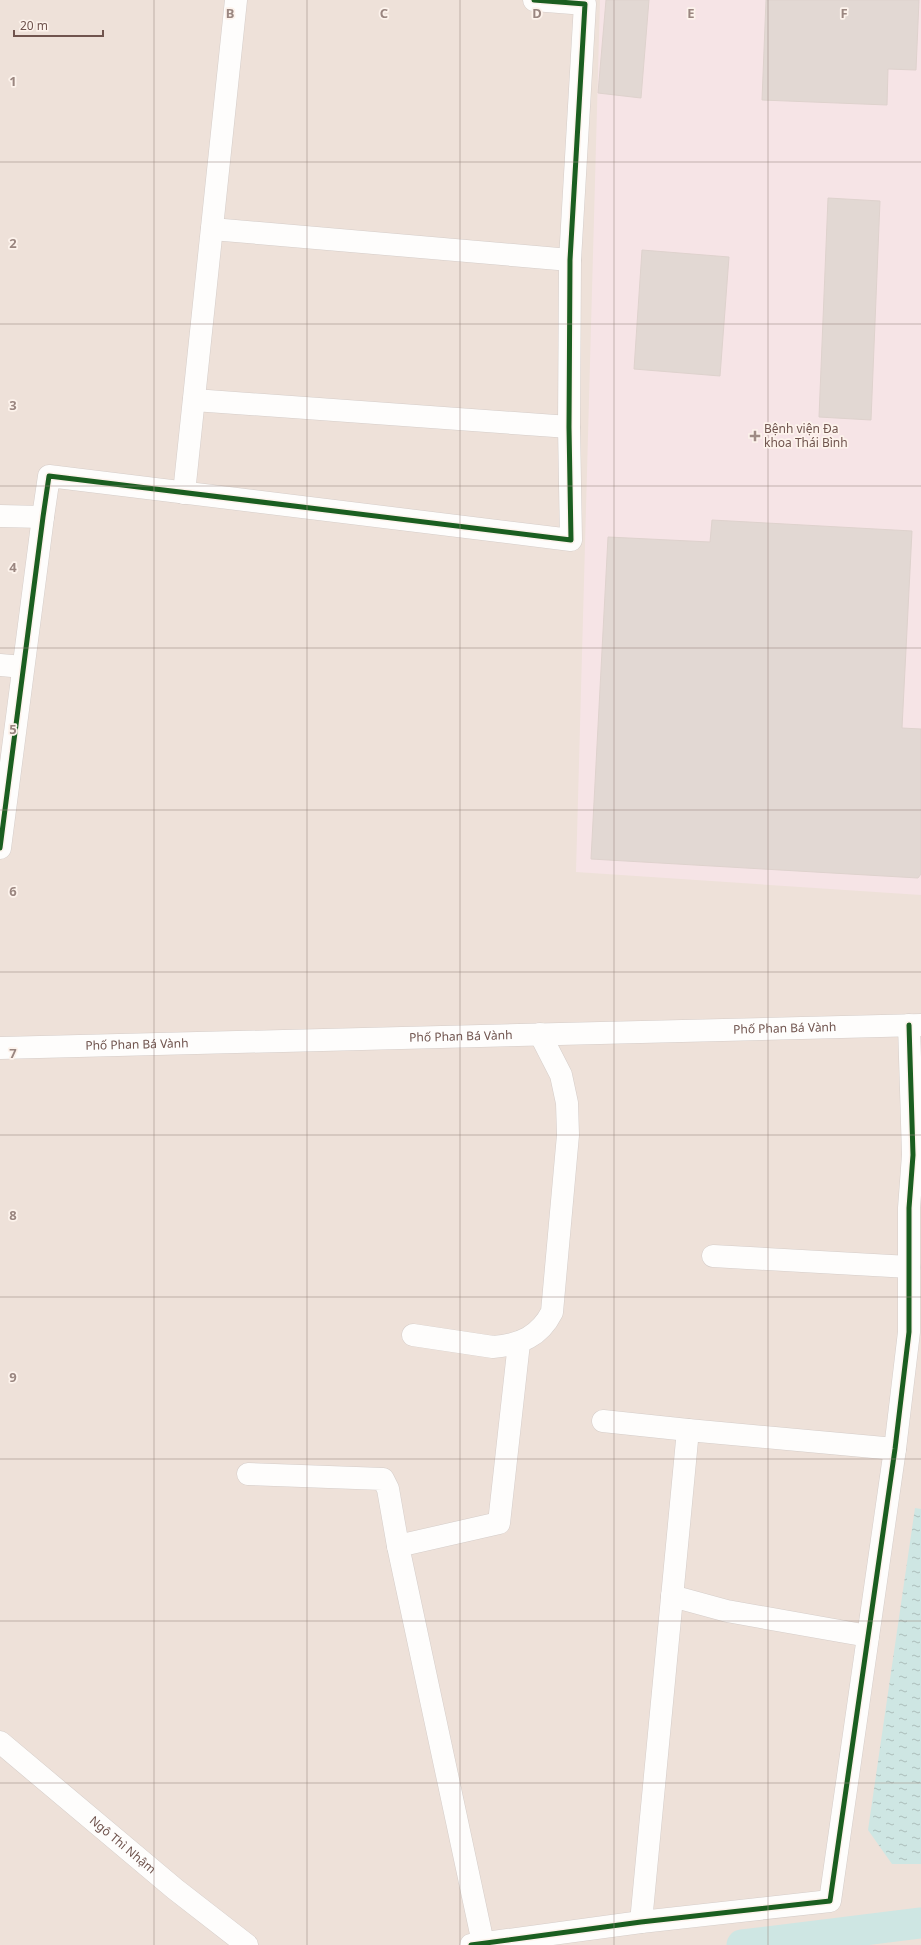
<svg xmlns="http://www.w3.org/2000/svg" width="921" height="1945" viewBox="0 0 921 1945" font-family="'Noto Sans',sans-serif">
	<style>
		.residential { fill: #eee1d9 }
		.medical { fill: #f6e4e6 }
		.water { fill: url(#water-ripples) }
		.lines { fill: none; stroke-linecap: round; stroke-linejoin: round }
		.canal { stroke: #cee6e3; stroke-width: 31 }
		.building { fill: #e2d8d3; stroke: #ded2cd }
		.minor-casing { stroke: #d5cdc9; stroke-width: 23 }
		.tertiary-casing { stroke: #d5cdc9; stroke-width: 23 }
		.minor { stroke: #fefdfc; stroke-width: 22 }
		.tertiary { stroke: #fefdfc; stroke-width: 22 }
		.cycleway-casing { stroke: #fdf3ec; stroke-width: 8 }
		.cycleway { stroke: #1b5e20; stroke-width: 5 }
		.grid { fill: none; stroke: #9a8680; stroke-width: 1; stroke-opacity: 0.55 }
		.poi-dot { fill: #9f8b85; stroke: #fdf3ec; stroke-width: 1.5 }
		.labels { text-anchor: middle; stroke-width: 3.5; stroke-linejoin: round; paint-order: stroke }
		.poi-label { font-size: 12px; fill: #70544e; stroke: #fdf3ec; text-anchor: start }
		.street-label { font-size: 12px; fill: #70544e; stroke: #fdf3ec }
		.grid-label { font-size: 13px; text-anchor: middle; font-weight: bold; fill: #9a8680; stroke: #fdf3ec; stroke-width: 3.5; stroke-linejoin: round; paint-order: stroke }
	</style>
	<defs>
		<pattern id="water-ripples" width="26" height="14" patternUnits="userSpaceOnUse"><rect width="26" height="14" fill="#cee6e3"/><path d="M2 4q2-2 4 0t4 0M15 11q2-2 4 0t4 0" fill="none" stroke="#acbdba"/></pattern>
	</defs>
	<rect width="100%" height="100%" fill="#f6f0ea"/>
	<rect class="residential" x="0" y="0" width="921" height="1945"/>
	<path class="medical" d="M600 0H921V895L576 872Z"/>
	<path class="water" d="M915 1508 921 1509V1864H892L868 1830Z"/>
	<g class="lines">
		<path class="canal" d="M742 1945 921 1923"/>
	</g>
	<g class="building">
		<path d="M606 0H649L641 98 598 93Z"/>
		<path d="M766 0H919L916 70 888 69 887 105 762 100Z"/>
		<path d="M828 198 880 201 871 420 819 417Z"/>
		<path d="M642 250 729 257 720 376 634 369Z"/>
		<path d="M712 520 912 531 902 728 921 729V874L918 878 591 859 608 537 710 542Z"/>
	</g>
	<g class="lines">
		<defs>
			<g id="minor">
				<path d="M212 229 570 260"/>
				<path d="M194 400 569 427"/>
				<path d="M184 493 236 0"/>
				<path d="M0 516 43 517"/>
				<path d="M0 665 23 667"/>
				<path d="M0 848 43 517 49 476 571 540 569 427 570 260 585 4 534 0"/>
				<path d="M713 1256 909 1267"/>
				<path d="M413 1335 493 1347C520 1345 540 1336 552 1312L568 1135 567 1103 561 1075 540 1034"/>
				<path d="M603 1421 688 1430"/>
				<path d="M248 1474 383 1479 388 1489 398 1546"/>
				<path d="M672 1596 727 1611 868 1636"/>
				<path id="s1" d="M0 1742 175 1889 247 1945"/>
				<path d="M641 1922 688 1430 895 1449"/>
				<path d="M483 1943 398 1546 499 1523 519 1343"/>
				<path d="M471 1945 641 1922 830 1901 895 1449 909 1332V1208L913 1155 909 1025"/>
			</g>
			<g id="tertiary">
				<path id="s2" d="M0 1048 921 1025"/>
			</g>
		</defs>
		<use href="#minor" class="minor-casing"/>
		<use href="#tertiary" class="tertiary-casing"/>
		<use href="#minor" class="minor"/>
		<use href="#tertiary" class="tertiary"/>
		<defs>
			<g id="cycleway">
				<path d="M0 848 43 517 49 476 571 540 569 427 570 260 585 4 534 0"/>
				<path d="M471 1945 641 1922 830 1901 895 1449 909 1332V1208L913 1155 909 1025"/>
			</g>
		</defs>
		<use href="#cycleway" class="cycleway-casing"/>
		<use href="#cycleway" class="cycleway"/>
	</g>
	<path class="grid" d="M154 0V1945M307 0V1945M460 0V1945M614 0V1945M768 0V1945M0 162H921M0 324H921M0 486H921M0 648H921M0 810H921M0 972H921M0 1135H921M0 1297H921M0 1459H921M0 1621H921M0 1783H921"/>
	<path class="poi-dot" d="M753 430h4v4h4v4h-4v4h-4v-4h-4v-4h4z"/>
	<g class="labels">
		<g class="poi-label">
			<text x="764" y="433">Bệnh viện Đa<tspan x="764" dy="14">khoa Thái Bình</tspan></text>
		</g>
		<g class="street-label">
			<text dy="4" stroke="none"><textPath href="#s2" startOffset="785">Phố Phan Bá Vành</textPath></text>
			<text dy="4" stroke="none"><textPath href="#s2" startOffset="461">Phố Phan Bá Vành</textPath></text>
			<text dy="4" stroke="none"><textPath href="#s2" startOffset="137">Phố Phan Bá Vành</textPath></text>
			<text dy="4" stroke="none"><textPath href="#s1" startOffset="160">Ngô Thì Nhậm</textPath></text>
		</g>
	</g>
	<g class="grid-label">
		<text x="230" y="18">B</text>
		<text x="384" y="18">C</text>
		<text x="537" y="18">D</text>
		<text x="691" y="18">E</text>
		<text x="844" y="18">F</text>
		<text x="13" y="86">1</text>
		<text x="13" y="248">2</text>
		<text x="13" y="410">3</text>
		<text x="13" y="572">4</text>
		<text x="13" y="734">5</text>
		<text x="13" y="896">6</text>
		<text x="13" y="1058">7</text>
		<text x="13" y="1220">8</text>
		<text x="13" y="1382">9</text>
	</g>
	<path d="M14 30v6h89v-6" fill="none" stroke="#70544e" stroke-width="2"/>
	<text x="20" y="30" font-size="12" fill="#70544e" stroke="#fdf3ec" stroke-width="3" paint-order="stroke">20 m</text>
</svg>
